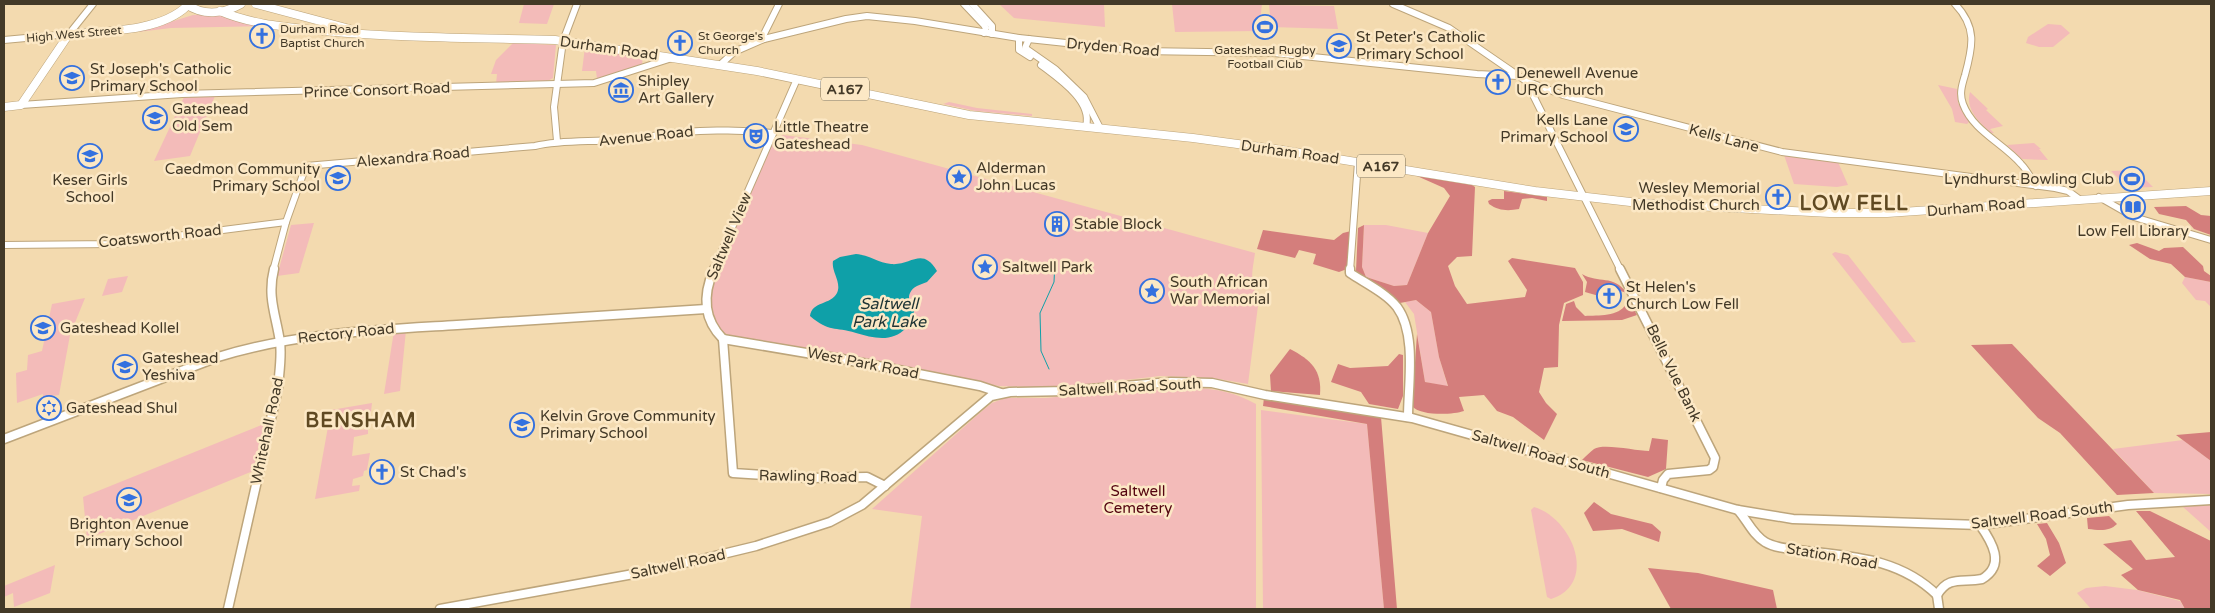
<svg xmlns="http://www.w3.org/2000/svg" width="2215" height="613" viewBox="0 0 2215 613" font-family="'Varela Round',sans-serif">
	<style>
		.green { fill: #f3bbb9 }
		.forest { fill: #d47e7c }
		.water { fill: #0fa0a8 }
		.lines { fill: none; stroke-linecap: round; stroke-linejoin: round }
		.stream { stroke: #0fa0a8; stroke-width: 1 }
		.tertiary-far1-casing { stroke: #bda57b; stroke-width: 8 }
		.tertiary-casing { stroke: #bda57b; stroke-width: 11 }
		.secondary-casing { stroke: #bda57b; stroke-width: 9 }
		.primary-casing { stroke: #bda57b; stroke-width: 9 }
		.tertiary-far1 { stroke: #fff; stroke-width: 6 }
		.tertiary { stroke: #fff; stroke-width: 8 }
		.secondary { stroke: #fff; stroke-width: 8 }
		.primary { stroke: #fff; stroke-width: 8 }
		.labels { text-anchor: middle; stroke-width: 5; stroke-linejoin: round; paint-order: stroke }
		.far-poi-label { font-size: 12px; fill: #433927; stroke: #fce8c5; text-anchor: start }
		.far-street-label { font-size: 12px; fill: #433927; stroke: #fce8c5 }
		.shield { fill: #fce8c5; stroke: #7a6e56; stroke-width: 1 }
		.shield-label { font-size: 14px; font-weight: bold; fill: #433927 }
		.poi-label { font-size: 15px; fill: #433927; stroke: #fce8c5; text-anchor: start }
		.street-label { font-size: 15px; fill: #433927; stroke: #fce8c5 }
		.park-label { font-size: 15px; fill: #540410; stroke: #fce8c5 }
		.water-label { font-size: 16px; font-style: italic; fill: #1e3435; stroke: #fce8c5 }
		.district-label { font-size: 20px; font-weight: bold; letter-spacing: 1px; fill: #5f4922; stroke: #fce8c5 }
	</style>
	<rect width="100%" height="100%" fill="#f3daaf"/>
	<g class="green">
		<path d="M524 4H554L547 24 519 23Z"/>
		<path d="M999 4H1104L1105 27 1014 18Z"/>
		<path d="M1172 4H1262L1259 31 1175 32Z"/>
		<path d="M1269 5 1334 6 1338 29 1271 27Z"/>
		<path d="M221 14 240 22 267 26 171 28 138 32 193 15Z"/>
		<path d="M2048 24 2061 25 2070 33 2053 47H2039L2026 43 2028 37Z"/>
		<path d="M513 43 556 45 553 78 546 82 496 84 497 74H491L496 60Z"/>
		<path d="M585 47 643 56 642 65 597 79 596 71H582Z"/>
		<path d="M1938 85 1957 89 1958 103 1970 121 1967 124 1955 122 1952 109Z"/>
		<path d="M1970 92 1988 109 1986 110 2003 126 1990 129 1994 133H1991C1979 122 1965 109 1970 92Z"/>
		<path d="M215 96 190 156 154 161 184 97Z"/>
		<path d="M949 102 977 108 1032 114V116L976 111 943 104Z"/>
		<path d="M783 135 862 145 1255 253C1253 268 1248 285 1259 298L1248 384 1213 378 1160 376 1055 388 999 386 729 335 720 331 710 311 712 281 773 139Z"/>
		<path d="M2034 143 2041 149H2039L2048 160 2022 159 2007 145Z"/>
		<path d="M1784 155 1838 162 1848 185 1837 187 1794 184Z"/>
		<path d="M2136 170 2153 187 2128 188 2111 171Z"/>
		<path d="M314 223 299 273 277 276 291 225Z"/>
		<path d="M1364 225H1386L1428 233 1407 285 1394 286 1366 277 1362 267Z"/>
		<path d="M1835 252 1848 255 1916 342 1902 343 1832 254Z"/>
		<path d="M128 276 122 292 102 296 108 279Z"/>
		<path d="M2185 277 2211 282V307L2205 301 2196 300 2182 283Z"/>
		<path d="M85 298 70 335 59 395 43 397V394L17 403 16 373 27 370 28 355 42 351 52 304Z"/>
		<path d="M1416 300 1431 312 1439 357 1448 387 1425 382 1414 314 1405 302Z"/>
		<path d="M406 330 400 391 384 394 394 331Z"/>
		<path d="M1197 388C1218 389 1236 393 1256 404V609H910L922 516 872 509 982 411 992 403 1005 398H1046L1129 390Z"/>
		<path d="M372 403 370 420 358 426 360 430 368 429V434L354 437 352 456 370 453 367 470 364 471 363 476 353 479 352 486 360 485 359 491 315 499 331 410Z"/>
		<path d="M1261 410 1367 424 1384 609H1263Z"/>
		<path d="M264 424 253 471 87 539 83 497Z"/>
		<path d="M2183 440 2211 461V494L2154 493 2113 449Z"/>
		<path d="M2211 505V532L2183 507Z"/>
		<path d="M1534 507C1572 518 1599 583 1551 599L1547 597 1531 510Z"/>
		<path d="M55 565 50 593 14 607 13 593 4 597V586Z"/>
		<path d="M2105 586 2137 590 2180 601 2185 609H2091L2077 593 2086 588Z"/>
	</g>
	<g class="forest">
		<path d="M1417 176 1472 185 1475 187 1472 256 1457 257 1448 266 1455 286 1467 304 1525 297 1527 290 1508 261 1512 258 1575 268 1583 282V295L1564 303 1559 325 1558 367 1544 368 1539 392 1546 403 1557 414 1544 440 1513 417 1497 411 1484 395 1459 397 1464 411C1452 415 1420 416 1412 406L1417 334 1425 382 1448 386 1439 357 1431 312 1416 300 1400 303 1362 279 1356 271 1358 228 1364 225 1362 267 1366 277 1394 286 1407 285 1428 233 1450 196 1444 188Z"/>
		<path d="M1504 191 1547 197V201L1532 198 1522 199 1519 209C1508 211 1499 211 1489 204L1488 201 1492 199H1504Z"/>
		<path d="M2186 206 2201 215 2211 216V235L2194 229 2186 220 2159 214 2154 207Z"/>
		<path d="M1263 230 1334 240 1343 233 1351 231 1347 269 1339 272 1313 264 1316 254 1299 250 1295 258 1257 249Z"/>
		<path d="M2137 243 2159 251 2164 248 2183 247 2203 266 2204 271 2211 276V282L2185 277 2171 264 2150 259 2129 245Z"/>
		<path d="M1582 274C1599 284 1613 274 1627 293L1614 289 1610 286 1603 287V291L1598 292 1599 296 1585 292 1587 282Z"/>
		<path d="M1574 301 1576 307 1585 316C1598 315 1619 317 1626 304H1631L1637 315 1622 320 1562 321 1566 304Z"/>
		<path d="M2012 344 2154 493 2117 495 2060 433 2038 418 1971 345Z"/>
		<path d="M1290 349C1311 360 1322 370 1320 395L1271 391 1270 375Z"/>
		<path d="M1399 354 1403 355V396L1398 409 1369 404 1361 392 1331 382 1338 364 1350 368 1388 366Z"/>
		<path d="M1264 398 1381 417 1397 609H1384L1367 424 1263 406Z"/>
		<path d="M2211 432V461L2176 435Z"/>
		<path d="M1652 438 1668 440 1666 469 1648 477 1582 460C1586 456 1590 452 1594 449 1604 443 1636 451 1649 451Z"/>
		<path d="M1594 502 1611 514 1652 524 1661 532 1659 542 1622 529 1593 531 1584 513Z"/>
		<path d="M2136 511H2150L2211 541V609H2185L2180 600 2138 590 2121 575 2133 569 2103 544 2131 540 2146 560 2175 557Z"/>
		<path d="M2109 516 2117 524C2109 532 2099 530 2088 529L2087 518Z"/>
		<path d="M2047 523 2059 543 2066 563 2050 576 2037 566 2050 555 2046 539 2037 524Z"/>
		<path d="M1648 568 1698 573 1773 590 1777 609H1671Z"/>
	</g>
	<path class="water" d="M856 254C869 255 879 263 891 264 911 266 922 246 937 271L927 282C920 285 913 286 910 293 906 300 915 308 914 315 914 320 910 324 906 328 892 343 873 338 856 333 834 326 830 333 810 316 812 301 831 305 837 293 842 282 831 272 833 261L840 257Z"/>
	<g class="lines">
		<path class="stream" d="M1049 369 1041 351 1040 313 1054 282 1055 261"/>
		<defs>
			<g id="tertiary-far1">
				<path d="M964 4 984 25 986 28 984 33"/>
				<path d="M972 4 992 26V34"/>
				<path d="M1393 4 1449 28 1526 81 1563 95 1782 152 2055 188 2068 191 2079 199"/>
				<path d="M1955 4C1977 27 1973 46 1965 75 1962 85 1959 94 1963 104 1973 131 2003 143 2021 164 2027 170 2031 178 2036 186"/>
				<path d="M1019 38V50L1030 57"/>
				<path d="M764 39 763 36 779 4"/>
				<path d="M1029 39 1025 48 1055 69 1084 97 1100 128"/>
				<path d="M4 40 69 34 93 4"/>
				<path d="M720 65 734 52 764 39 846 19 867 16 915 21 1019 38 1141 51 1274 53 1477 74 1518 76"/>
				<path d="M1041 65C1058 78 1093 101 1086 126"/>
				<path d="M1526 81 1621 271"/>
				<path d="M21 105 182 94 594 83 672 58"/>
				<path d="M557 141 554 107 563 41 577 4"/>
				<path d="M2099 197 2134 217 2211 240"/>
				<path d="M4 245 114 244 286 222"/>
				<path d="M273 271 286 222 306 166 535 146C561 140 588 142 615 140 638 139 661 134 684 132 714 129 743 131 773 133"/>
				<path d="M713 271 797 79"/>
				<path d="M1350 271 1358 162"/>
			</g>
			<g id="tertiary">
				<path d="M714 269C703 294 703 319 723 339"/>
				<path d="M1350 269V273C1365 283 1386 293 1397 307 1417 334 1408 385 1408 417"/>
				<path d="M1620 269 1715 458 1713 467 1709 470 1668 474 1663 480 1661 488"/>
				<path d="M723 339 733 473 808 478 867 477 885 486"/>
				<path d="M723 339 842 359 980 386 1001 393"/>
				<path d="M4 439 218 357C295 333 377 330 457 325 540 319 623 314 706 309"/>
				<path d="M1738 510C1747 520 1753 535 1765 542 1777 549 1793 549 1806 551 1855 557 1900 559 1937 595"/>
				<path d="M1937 595C1949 575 1962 583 1982 579 2006 565 1992 542 1980 525"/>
				<path d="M1937 595 1939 609"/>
				<path d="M228 609 278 388C279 373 282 357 280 342 276 315 267 297 274 269"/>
				<path d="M440 609 639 573 698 560 756 546 830 522 862 505 991 396 1010 392 1067 391 1171 382 1212 383 1265 395 1412 418 1738 510 1793 519 1980 525 2128 505 2211 500"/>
			</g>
			<path id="secondary" d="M4 107 21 105 69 34C105 31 160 32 187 6"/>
			<g id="primary">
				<path d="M186 4C203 16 223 14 241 4"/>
				<path d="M256 4 350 29"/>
				<path d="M220 11C253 25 288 27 324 31 400 38 478 38 555 40L757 71 969 115 1193 138 1282 150 1535 191 1639 203 1830 213H1887L2211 191"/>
			</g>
		</defs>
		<use href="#tertiary-far1" class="tertiary-far1-casing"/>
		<use href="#tertiary" class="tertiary-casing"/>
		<use href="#secondary" class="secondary-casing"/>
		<use href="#primary" class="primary-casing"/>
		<use href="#tertiary-far1" class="tertiary-far1"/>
		<use href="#tertiary" class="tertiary"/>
		<use href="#secondary" class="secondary"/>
		<use href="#primary" class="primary"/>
	</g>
	<defs>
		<symbol id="stadium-ring" viewBox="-11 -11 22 22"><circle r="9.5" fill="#fce8c5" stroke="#3471df" stroke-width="1.5"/><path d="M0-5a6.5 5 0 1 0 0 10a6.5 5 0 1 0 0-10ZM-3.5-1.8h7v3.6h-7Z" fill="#3471df"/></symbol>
		<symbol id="church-ring" viewBox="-11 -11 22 22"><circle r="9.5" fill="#fce8c5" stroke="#3471df" stroke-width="1.5"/><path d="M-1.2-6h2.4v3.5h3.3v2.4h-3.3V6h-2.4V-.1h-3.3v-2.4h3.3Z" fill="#3471df"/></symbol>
		<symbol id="school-ring" viewBox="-11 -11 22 22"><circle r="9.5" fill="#fce8c5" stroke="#3471df" stroke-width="1.5"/><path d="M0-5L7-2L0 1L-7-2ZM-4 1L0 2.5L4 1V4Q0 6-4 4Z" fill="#3471df"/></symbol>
		<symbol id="museum-ring" viewBox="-11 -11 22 22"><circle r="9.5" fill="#fce8c5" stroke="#3471df" stroke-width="1.5"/><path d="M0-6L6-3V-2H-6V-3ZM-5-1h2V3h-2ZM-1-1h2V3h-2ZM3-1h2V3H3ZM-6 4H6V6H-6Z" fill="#3471df"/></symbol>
		<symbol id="university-ring" viewBox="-11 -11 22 22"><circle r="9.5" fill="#fce8c5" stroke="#3471df" stroke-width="1.5"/><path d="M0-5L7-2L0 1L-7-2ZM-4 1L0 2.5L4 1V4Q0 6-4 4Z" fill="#3471df"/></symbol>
		<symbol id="theatre-ring" viewBox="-11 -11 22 22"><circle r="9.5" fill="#fce8c5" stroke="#3471df" stroke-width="1.5"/><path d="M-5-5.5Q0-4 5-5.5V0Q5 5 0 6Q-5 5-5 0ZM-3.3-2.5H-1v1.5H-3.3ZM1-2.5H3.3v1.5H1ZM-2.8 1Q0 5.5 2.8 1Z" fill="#3471df"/></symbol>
		<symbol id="sight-ring" viewBox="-11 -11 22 22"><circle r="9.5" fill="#fce8c5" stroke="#3471df" stroke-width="1.5"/><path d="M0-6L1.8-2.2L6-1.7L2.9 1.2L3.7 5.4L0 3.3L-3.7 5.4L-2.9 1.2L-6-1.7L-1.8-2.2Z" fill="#3471df"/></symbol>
		<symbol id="library-ring" viewBox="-11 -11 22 22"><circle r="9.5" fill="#fce8c5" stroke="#3471df" stroke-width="1.5"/><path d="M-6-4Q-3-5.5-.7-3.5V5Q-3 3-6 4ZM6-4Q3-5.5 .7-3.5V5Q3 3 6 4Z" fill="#3471df"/></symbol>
		<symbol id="building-ring" viewBox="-11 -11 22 22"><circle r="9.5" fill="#fce8c5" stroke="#3471df" stroke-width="1.5"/><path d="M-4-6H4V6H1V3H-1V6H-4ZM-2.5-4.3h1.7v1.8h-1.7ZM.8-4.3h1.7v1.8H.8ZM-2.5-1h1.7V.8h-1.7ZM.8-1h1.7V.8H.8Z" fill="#3471df"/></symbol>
		<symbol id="synagogue-ring" viewBox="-11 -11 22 22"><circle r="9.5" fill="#fce8c5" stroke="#3471df" stroke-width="1.5"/><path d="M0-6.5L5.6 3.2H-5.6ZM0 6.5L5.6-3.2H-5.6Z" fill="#3471df"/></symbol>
	</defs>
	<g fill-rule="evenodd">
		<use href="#stadium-ring" x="1251" y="13" width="28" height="28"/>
		<use href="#church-ring" x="248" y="22" width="28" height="28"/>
		<use href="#church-ring" x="666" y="29" width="28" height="28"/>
		<use href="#school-ring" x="1325" y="32" width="28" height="28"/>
		<use href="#school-ring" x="58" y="64" width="28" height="28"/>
		<use href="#church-ring" x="1484" y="68" width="28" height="28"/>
		<use href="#museum-ring" x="607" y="76" width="28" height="28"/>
		<use href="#university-ring" x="141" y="104" width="28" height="28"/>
		<use href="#school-ring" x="1612" y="115" width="28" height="28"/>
		<use href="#theatre-ring" x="742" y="122" width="28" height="28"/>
		<use href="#school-ring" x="76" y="142" width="28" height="28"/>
		<use href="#sight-ring" x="945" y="163" width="28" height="28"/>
		<use href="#school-ring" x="324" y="164" width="28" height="28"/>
		<use href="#stadium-ring" x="2118" y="165" width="28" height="28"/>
		<use href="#church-ring" x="1764" y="183" width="28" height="28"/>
		<use href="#library-ring" x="2119" y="193" width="28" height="28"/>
		<use href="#building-ring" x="1043" y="210" width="28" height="28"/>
		<use href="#sight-ring" x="971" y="253" width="28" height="28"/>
		<use href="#sight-ring" x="1138" y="277" width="28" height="28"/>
		<use href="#church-ring" x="1595" y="282" width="28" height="28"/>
		<use href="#university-ring" x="29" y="314" width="28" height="28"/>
		<use href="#university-ring" x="111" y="353" width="28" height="28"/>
		<use href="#synagogue-ring" x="35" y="394" width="28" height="28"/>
		<use href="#school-ring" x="508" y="411" width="28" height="28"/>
		<use href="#church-ring" x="368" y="458" width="28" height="28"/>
		<use href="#school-ring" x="115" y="486" width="28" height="28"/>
	</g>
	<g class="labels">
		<g class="far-poi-label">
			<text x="280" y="33">Durham Road<tspan x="280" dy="14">Baptist Church</tspan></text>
			<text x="698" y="40">St George's<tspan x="698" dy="14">Church</tspan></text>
			<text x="1265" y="54" text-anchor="middle">Gateshead Rugby<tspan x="1265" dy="14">Football Club</tspan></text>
		</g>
		<g class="far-street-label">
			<text transform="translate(74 34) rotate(-5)" y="4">High West Street</text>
		</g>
		<g class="shield">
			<rect x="821" y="77.5" width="48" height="23" rx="4"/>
			<rect x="1357" y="154.5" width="48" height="23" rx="4"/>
		</g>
		<g class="shield-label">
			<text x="845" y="94">A167</text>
			<text x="1381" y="171">A167</text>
		</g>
		<g class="poi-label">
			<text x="1356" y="42">St Peter's Catholic<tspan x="1356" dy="17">Primary School</tspan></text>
			<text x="90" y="74">St Joseph's Catholic<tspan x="90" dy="17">Primary School</tspan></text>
			<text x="1516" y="78">Denewell Avenue<tspan x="1516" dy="17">URC Church</tspan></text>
			<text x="638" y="86">Shipley<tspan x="638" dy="17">Art Gallery</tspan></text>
			<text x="172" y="114">Gateshead<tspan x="172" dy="17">Old Sem</tspan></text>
			<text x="1608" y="125" text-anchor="end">Kells Lane<tspan x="1608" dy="17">Primary School</tspan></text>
			<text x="774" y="132">Little Theatre<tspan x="774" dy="17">Gateshead</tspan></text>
			<text x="976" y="173">Alderman<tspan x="976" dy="17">John Lucas</tspan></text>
			<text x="320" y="174" text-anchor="end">Caedmon Community<tspan x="320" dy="17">Primary School</tspan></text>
			<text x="2114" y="184" text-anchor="end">Lyndhurst Bowling Club</text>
			<text x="90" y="185" text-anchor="middle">Keser Girls<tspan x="90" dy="17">School</tspan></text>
			<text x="1760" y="193" text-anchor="end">Wesley Memorial<tspan x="1760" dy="17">Methodist Church</tspan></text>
			<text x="1074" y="229">Stable Block</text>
			<text x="2133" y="236" text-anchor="middle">Low Fell Library</text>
			<text x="1002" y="272">Saltwell Park</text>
			<text x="1170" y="287">South African<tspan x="1170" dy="17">War Memorial</tspan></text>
			<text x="1626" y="292">St Helen's<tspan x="1626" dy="17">Church Low Fell</tspan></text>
			<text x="60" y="333">Gateshead Kollel</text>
			<text x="142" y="363">Gateshead<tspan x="142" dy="17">Yeshiva</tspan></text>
			<text x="66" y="413">Gateshead Shul</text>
			<text x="540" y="421">Kelvin Grove Community<tspan x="540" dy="17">Primary School</tspan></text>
			<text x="400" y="477">St Chad's</text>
			<text x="129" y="529" text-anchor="middle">Brighton Avenue<tspan x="129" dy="17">Primary School</tspan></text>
		</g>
		<g class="street-label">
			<text transform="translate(1113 47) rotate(5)" y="5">Dryden Road</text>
			<text transform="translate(609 48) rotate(8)" y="5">Durham Road</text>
			<text transform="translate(377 90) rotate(-2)" y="5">Prince Consort Road</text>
			<text transform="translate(646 136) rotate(-6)" y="5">Avenue Road</text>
			<text transform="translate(1724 138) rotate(15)" y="5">Kells Lane</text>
			<text transform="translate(1290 152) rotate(8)" y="5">Durham Road</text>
			<text transform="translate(413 157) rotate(-5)" y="5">Alexandra Road</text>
			<text transform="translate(1976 207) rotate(-5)" y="5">Durham Road</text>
			<text transform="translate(160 236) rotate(-6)" y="5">Coatsworth Road</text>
			<text transform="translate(729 236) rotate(-67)" y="5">Saltwell View</text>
			<text transform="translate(346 333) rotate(-6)" y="5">Rectory Road</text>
			<text transform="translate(863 363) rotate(11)" y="5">West Park Road</text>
			<text transform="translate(1674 373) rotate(64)" y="5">Belle Vue Bank</text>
			<text transform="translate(1130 387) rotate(-3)" y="5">Saltwell Road South</text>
			<text transform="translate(267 431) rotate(-78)" y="5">Whitehall Road</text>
			<text transform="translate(1541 454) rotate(16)" y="5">Saltwell Road South</text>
			<text transform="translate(808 476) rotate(1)" y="5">Rawling Road</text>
			<text transform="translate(2042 515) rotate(-7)" y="5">Saltwell Road South</text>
			<text transform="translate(1832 556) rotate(10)" y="5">Station Road</text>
			<text transform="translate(678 564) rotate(-12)" y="5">Saltwell Road</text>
		</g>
		<g class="park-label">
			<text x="1138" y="496">Saltwell<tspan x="1138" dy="17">Cemetery</tspan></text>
		</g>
		<g class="water-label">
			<text x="889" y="309">Saltwell<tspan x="889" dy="18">Park Lake</tspan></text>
		</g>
		<g class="district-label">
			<text x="1854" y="210">LOW FELL</text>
			<text x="361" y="427">BENSHAM</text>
		</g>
	</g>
	<rect width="2215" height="613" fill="none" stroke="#433927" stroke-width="10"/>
</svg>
